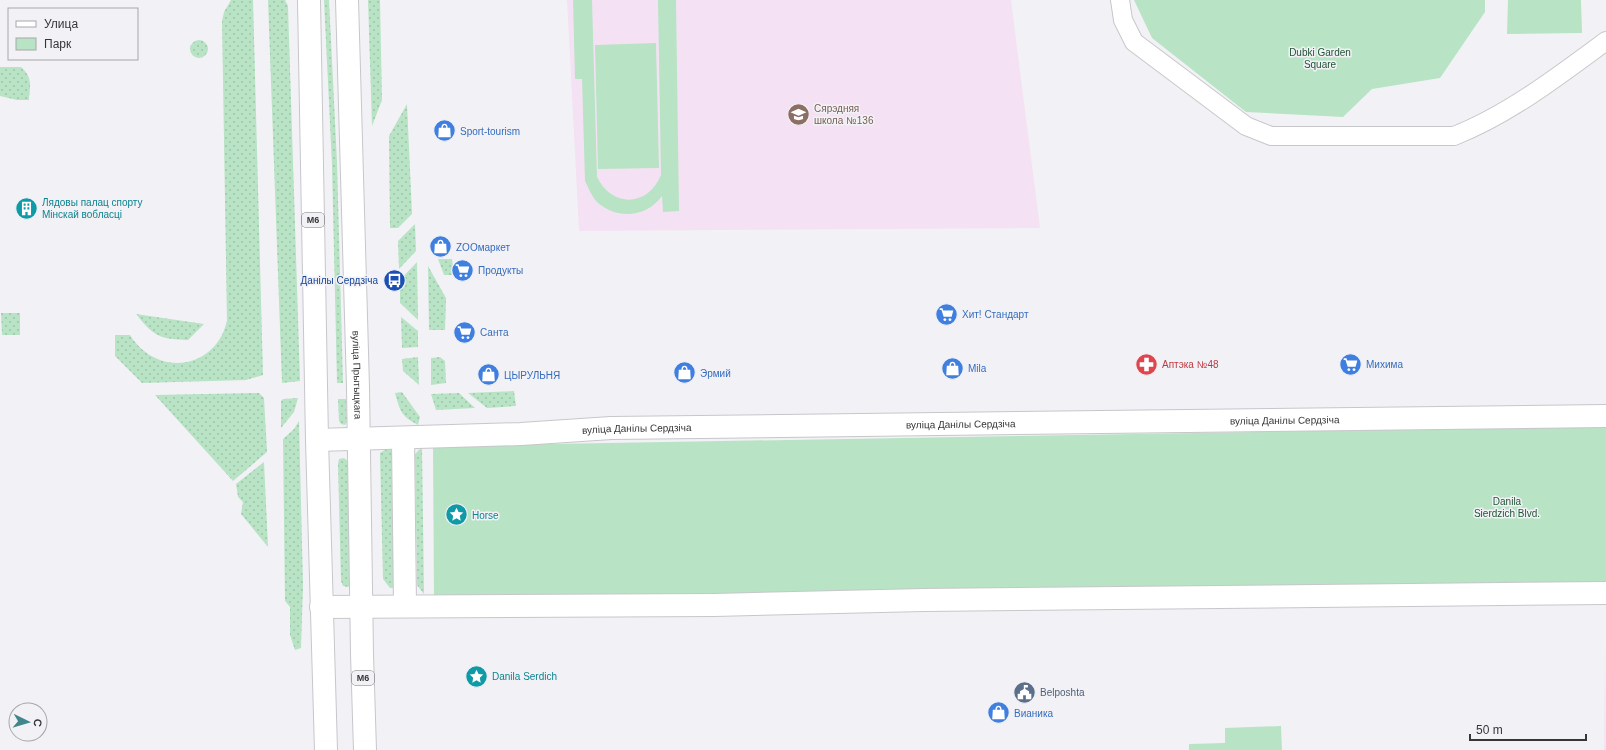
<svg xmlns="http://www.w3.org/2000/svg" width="1606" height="750" viewBox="0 0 1606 750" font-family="Arial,sans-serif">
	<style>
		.education { fill: #f4e2f4 }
		.grass { fill: url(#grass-dots) }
		.park { fill: #b8e3c4 }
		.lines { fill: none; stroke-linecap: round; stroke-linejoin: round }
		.minor-casing { stroke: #c7c7cb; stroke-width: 20 }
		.tertiary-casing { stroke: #c7c7cb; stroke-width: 24 }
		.primary-casing { stroke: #c7c7cb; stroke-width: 24 }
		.minor { stroke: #fff; stroke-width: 18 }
		.tertiary { stroke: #fff; stroke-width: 22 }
		.primary { stroke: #fff; stroke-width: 22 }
		.labels { text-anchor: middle; stroke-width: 3; stroke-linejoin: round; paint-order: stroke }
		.shield { fill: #f2f2f6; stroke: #6e6e71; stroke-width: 1 }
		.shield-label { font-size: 9px; font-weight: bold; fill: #363638 }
		.park-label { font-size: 10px; fill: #205434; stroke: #f2f2f6 }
		.education-label { font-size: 10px; fill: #785e54; stroke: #f2f2f6; text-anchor: start }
		.shop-label { font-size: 10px; fill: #366cbe; stroke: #f2f2f6; text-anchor: start }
		.culture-label { font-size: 10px; fill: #0d838f; stroke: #f2f2f6; text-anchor: start }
		.transit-label { font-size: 10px; fill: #164399; stroke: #f2f2f6; text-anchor: end }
		.health-label { font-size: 10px; fill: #be3a42; stroke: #f2f2f6; text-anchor: start }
		.street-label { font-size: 10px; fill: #363638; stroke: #f2f2f6 }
		.service-label { font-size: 10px; fill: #4e5e75; stroke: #f2f2f6; text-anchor: start }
	</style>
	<defs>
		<pattern id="grass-dots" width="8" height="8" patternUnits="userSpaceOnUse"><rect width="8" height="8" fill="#b8e3c4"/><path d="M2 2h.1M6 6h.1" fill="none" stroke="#9fc3a9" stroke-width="1.8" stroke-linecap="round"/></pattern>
	</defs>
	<rect width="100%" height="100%" fill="#f2f2f6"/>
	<g class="education">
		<path d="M567 0H1011L1040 228 579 231Z"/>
		<path d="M1605 636 1606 750H1604V748Z"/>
	</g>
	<g class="grass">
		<path d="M231 0H253L263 375 246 380 142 383 115 356V335H130C156 377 215 371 227 321L222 21 224 12Z"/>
		<path d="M268 0H285L288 6 300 381 282 383Z"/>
		<path d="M324 0H329L337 162 343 383H337L332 165Z"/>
		<path d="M368 0H380L382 100 372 126Z"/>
		<circle cx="199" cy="49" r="9"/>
		<path d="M0 67H21C33 78 30 85 29 100H17L0 96Z"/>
		<path d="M407 104 412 214 398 228H390L389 136Z"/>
		<path d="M415 224 416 251 399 269 398 241Z"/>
		<path d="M438 259H452L454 275H444Z"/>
		<path d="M417 262 418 320 400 303V280Z"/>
		<path d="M428 266 446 298 445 330H429Z"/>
		<path d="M1 313H20V335H2Z"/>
		<path d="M136 314 204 324 188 340C160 339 154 337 136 314Z"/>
		<path d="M401 317 418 331V347L402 348Z"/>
		<path d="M418 357 419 385 403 371 402 359Z"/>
		<path d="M440 357 445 361 446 383 431 385V358Z"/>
		<path d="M514 391 516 406 487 408 468 393Z"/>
		<path d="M402 392 420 417 418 425C401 416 400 411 395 393Z"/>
		<path d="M259 393 264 398 267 452 233 481 155 395Z"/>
		<path d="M459 393 475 408 436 410 431 394Z"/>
		<path d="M298 398 294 412 281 428V401L283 399Z"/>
		<path d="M338 399H346L347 422 345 425 341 424 339 421Z"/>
		<path d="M299 421 303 586 301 648 295 650 290 635V607L285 601 283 439 294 429Z"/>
		<path d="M396 447 397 588H390L383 579 380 453 388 448Z"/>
		<path d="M422 447 424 594 417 585 415 454Z"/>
		<path d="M344 458 348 461 351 584 348 587 343 586 341 581 338 464 339 459Z"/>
		<path d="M264 462 268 547 241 514 243 502 238 497 236 484Z"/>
	</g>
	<g class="park">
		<path d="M573 0H592L597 177C612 208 648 207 661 175L658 0H676L679 211 663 212 662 196C647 217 618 220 598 203 592 197 589 189 585 181L582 79H575Z"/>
		<path d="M1134 0H1485V12L1440 78 1372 89 1343 117 1246 112 1152 38Z"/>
		<path d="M1508 0H1581L1582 33 1507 34Z"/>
		<path d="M656 43 659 168 598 169 595 45Z"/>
		<path d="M1606 426V584L434 601 433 446Z"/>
		<path d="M1281 726 1282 750H1189V744L1225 743V728Z"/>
	</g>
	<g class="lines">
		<defs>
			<path id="minor" d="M1120 0 1123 20 1134 42 1246 126 1271 136H1454C1508 115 1560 75 1606 41"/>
			<g id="tertiary">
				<path d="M403 438 405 606"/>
				<path id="s1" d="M317 440 521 434 611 428 1606 416"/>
				<path d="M321 607 714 605 924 600 1606 593"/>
			</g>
			<g id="primary">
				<path d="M309 0 317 440 326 750"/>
				<path id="s2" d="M347 0 358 387 362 654 365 750"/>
			</g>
		</defs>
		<use href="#minor" class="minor-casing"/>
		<use href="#tertiary" class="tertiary-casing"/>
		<use href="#primary" class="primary-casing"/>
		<use href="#minor" class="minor"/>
		<use href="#tertiary" class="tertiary"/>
		<use href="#primary" class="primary"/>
	</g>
	<defs>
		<symbol id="school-disc" viewBox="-11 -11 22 22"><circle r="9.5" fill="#8d6e63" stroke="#f2f2f6"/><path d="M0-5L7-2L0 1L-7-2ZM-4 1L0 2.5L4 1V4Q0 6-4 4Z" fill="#fff"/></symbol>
		<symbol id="shop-disc" viewBox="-11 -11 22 22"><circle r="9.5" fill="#3f7fe0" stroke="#f2f2f6"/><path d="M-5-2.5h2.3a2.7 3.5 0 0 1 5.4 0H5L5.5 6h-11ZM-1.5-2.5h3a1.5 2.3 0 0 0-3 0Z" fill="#fff"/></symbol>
		<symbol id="building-disc" viewBox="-11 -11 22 22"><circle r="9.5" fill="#0f9aa8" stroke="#f2f2f6"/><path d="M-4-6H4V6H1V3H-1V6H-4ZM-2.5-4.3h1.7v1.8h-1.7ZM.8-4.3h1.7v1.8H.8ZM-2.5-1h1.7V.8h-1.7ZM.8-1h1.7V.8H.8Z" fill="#fff"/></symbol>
		<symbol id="supermarket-disc" viewBox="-11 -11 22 22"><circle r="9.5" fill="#3f7fe0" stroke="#f2f2f6"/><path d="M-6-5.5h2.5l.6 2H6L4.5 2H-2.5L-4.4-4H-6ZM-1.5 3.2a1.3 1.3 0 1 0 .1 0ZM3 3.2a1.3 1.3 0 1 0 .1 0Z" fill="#fff"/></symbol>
		<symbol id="bus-disc" viewBox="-11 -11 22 22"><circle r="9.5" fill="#1a4fb4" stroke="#f2f2f6"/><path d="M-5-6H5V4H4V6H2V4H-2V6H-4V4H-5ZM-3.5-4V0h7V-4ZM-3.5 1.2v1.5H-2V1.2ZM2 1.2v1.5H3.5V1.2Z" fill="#fff"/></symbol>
		<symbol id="pharmacy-disc" viewBox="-11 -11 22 22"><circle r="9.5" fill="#e0444e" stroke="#f2f2f6"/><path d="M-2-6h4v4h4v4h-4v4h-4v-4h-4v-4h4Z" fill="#fff"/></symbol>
		<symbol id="sight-disc" viewBox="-11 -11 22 22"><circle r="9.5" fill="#0f9aa8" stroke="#f2f2f6"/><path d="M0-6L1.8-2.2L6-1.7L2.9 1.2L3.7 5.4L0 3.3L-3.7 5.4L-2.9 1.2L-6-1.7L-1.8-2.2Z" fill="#fff"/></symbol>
		<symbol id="civic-disc" viewBox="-11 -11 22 22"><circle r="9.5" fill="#5c6f8a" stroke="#f2f2f6"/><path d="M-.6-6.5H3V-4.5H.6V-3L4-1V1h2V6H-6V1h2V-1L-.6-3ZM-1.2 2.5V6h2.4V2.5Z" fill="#fff"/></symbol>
	</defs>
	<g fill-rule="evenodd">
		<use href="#school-disc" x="786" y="102" width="25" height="25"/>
		<use href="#shop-disc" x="432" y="118" width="25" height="25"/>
		<use href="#building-disc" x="14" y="196" width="25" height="25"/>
		<use href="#shop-disc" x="428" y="234" width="25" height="25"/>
		<use href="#supermarket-disc" x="450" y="258" width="25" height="25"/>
		<use href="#bus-disc" x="382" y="268" width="25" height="25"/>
		<use href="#supermarket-disc" x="934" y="302" width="25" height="25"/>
		<use href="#supermarket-disc" x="452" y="320" width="25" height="25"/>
		<use href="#pharmacy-disc" x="1134" y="352" width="25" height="25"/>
		<use href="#supermarket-disc" x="1338" y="352" width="25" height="25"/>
		<use href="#shop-disc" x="940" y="356" width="25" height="25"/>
		<use href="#shop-disc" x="672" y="360" width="25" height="25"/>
		<use href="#shop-disc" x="476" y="362" width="25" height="25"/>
		<use href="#sight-disc" x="444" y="502" width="25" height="25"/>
		<use href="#sight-disc" x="464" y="664" width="25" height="25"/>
		<use href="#civic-disc" x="1012" y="680" width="25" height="25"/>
		<use href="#shop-disc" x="986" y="700" width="25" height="25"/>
	</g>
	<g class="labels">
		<g class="shield">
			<rect x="302" y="213" width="22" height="14" rx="3"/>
			<rect x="352" y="671" width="22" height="14" rx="3"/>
		</g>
		<g class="shield-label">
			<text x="313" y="223">М6</text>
			<text x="363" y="681">М6</text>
		</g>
		<g class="park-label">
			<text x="1320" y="56">Dubki Garden<tspan x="1320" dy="12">Square</tspan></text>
			<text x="1507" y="505">Danila<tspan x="1507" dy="12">Sierdzich Blvd.</tspan></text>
		</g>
		<g class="education-label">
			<text x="814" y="112">Сярэдняя<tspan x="814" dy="12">школа №136</tspan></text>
		</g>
		<g class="shop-label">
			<text x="460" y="135">Sport-tourism</text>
			<text x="456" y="251">ZOOмаркет</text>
			<text x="478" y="274">Продукты</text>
			<text x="962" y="318">Хит! Стандарт</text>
			<text x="480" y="336">Санта</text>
			<text x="1366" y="368">Михима</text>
			<text x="968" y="372">Mila</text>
			<text x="700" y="377">Эрмий</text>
			<text x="504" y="379">ЦЫРУЛЬНЯ</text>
			<text x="1014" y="717">Вианика</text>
		</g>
		<g class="culture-label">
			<text x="42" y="206">Лядовы палац спорту<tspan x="42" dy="12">Мінскай вобласці</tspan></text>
			<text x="472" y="519">Horse</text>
			<text x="492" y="680">Danila Serdich</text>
		</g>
		<g class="transit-label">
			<text x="378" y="284">Данілы Сердзіча</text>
		</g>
		<g class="health-label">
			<text x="1162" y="368">Аптэка №48</text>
		</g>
		<g class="street-label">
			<text dy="4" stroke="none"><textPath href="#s2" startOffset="375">вуліца Прытыцкага</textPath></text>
			<text dy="4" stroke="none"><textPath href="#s1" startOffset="968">вуліца Данілы Сердзіча</textPath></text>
			<text dy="4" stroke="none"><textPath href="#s1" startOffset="644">вуліца Данілы Сердзіча</textPath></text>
			<text dy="4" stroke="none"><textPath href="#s1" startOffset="320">вуліца Данілы Сердзіча</textPath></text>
		</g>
		<g class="service-label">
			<text x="1040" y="696">Belposhta</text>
		</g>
	</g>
	<rect x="8" y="8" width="130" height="52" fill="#f2f2f6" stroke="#a7a7aa"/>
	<rect x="16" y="21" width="20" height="6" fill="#ffffff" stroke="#a7a7aa"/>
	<text x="44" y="28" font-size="12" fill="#363638">Улица</text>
	<rect x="16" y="38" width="20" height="12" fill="#b8e3c4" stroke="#a7a7aa"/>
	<text x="44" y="48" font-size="12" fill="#363638">Парк</text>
	<g transform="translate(28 722) rotate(95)"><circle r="19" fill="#f2f2f6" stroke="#a7a7aa"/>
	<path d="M0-3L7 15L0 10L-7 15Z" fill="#3f878a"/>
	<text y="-6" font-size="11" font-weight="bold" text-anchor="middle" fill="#363638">С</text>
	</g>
	<path d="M1470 734v6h116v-6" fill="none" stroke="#363638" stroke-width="2"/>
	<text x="1476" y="734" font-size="12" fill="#363638" stroke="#f2f2f6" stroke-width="3" paint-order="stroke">50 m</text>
</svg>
